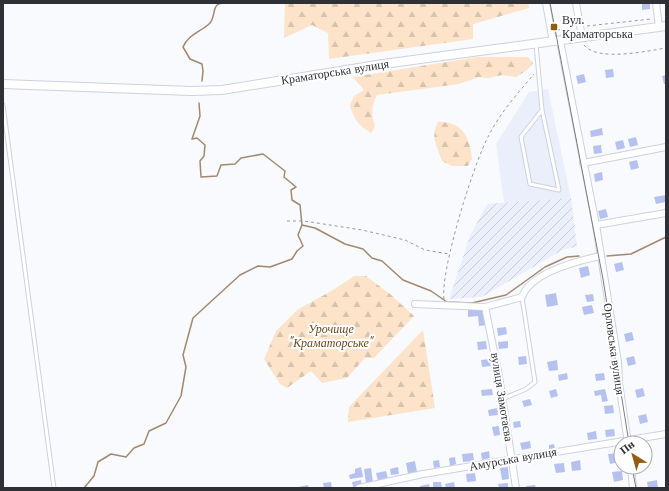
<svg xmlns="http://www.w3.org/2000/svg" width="669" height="491" viewBox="0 0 669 491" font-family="'Libre Baskerville',serif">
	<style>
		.built { fill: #ebeffc }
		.industrial { fill: url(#industrial-furrows) }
		.forest { fill: url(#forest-firs) }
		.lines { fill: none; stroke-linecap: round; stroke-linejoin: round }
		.stream { stroke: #a1896f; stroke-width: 1.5 }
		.building { fill: #b5c2f0 }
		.service-casing { stroke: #cdd1e0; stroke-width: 5 }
		.minor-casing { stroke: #cdd1e0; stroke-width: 8 }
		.tertiary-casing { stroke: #cdd1e0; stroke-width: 10 }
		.path { stroke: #999a9f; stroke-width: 1; stroke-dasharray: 3 3; stroke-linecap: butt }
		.service { stroke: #fff; stroke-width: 3 }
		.minor { stroke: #fff; stroke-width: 6 }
		.tertiary { stroke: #fff; stroke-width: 8 }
		.tram { stroke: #7b7c81; stroke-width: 1 }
		.poi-dot { fill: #935e12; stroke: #fff; stroke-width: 1.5 }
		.labels { text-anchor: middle; stroke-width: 4; stroke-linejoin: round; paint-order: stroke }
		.poi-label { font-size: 12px; fill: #2f3036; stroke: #fff; text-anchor: start }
		.street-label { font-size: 12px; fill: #2f3036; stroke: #fff }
		.park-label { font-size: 12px; font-style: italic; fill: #6b481a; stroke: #fff }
	</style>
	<defs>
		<pattern id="industrial-furrows" width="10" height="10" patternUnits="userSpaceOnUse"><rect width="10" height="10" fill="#ebeffc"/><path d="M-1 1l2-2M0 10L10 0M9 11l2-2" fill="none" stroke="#cacdd9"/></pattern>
		<pattern id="forest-firs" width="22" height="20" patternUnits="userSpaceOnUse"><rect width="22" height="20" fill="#fce3ca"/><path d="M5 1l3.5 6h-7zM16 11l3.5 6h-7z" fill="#d8c3ae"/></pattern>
	</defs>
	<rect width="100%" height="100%" fill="#f9fafd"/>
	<path class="built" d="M548 89 571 198 504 203 496 144 529 92Z"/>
	<path class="industrial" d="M571 198 577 247 564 249 482 297 449 299 470 236 487 204Z"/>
	<g class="forest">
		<path d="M285 3H528L529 8 473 24V39L329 59 328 33 312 25 284 38Z"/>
		<path d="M477 57H528L533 63 527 70 516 77 502 75 488 78 479 77 459 84 377 95C371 106 371 114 375 126L371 133C359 126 353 118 350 105L354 96 364 90 353 77Z"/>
		<path d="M438 122C462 121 470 137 472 159L468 166H452L442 161C437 144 430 139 438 122Z"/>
		<path d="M354 276H366L390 294 414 316 374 358H365L347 378 322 383 311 371 287 388 280 384 264 359 276 331 297 310 333 290Z"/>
		<path d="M423 330 435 408 348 422 349 407Z"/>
	</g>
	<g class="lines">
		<g class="stream">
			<path d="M202 81 203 71 202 64 190 59 183 47C188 35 200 32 209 24 217 17 210 3 224 3"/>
			<path d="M302 225 315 228 345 244 363 249 372 258 382 261 403 280 431 291 447 302 472 303 506 295 545 267 567 257 579 256"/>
			<path d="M607 256 631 254 666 237"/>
			<path d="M84 488 94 476 98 462 111 454 126 457 134 448 144 444 149 431 166 423 181 396 186 367 183 355 193 318 240 275 258 266 270 267 292 259 297 251 303 246 298 235 302 225 300 205 292 200 291 190 296 187 284 177 285 171 263 154 241 158 235 164 221 165 217 176 201 177 200 161 204 156 205 145 197 138 192 139 200 116 199 103"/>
		</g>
	</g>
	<g class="building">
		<path d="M642 3H650V9L642 10Z"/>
		<path d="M613 69 614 77 606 78 605 70Z"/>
		<path d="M584 74 586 82 578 84 576 76Z"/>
		<path d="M666 75V84H664L662 76Z"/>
		<path d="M602 128 603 135 591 137 590 131Z"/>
		<path d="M636 137 638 145 630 147 628 139Z"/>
		<path d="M623 140 625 148 617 150 615 142Z"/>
		<path d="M601 145 602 153 594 154 593 146Z"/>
		<path d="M637 160 639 168 631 170 629 162Z"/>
		<path d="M602 172 603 180 595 182 594 174Z"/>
		<path d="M666 195V202L656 204 654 197Z"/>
		<path d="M606 209 608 217 600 219 598 211Z"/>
		<path d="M622 262 624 270 616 272 614 264Z"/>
		<path d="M588 266 590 275 581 278 579 268Z"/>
		<path d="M556 293 558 305 547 307 545 295Z"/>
		<path d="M593 294 594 301 587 302 585 295Z"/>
		<path d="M592 305 594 313 584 315 582 307Z"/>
		<path d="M485 309 487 325 479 326 478 316 468 317V310Z"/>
		<path d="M506 327 507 334 498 336 497 328Z"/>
		<path d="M632 332 634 340 626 342 624 334Z"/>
		<path d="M486 341 487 349 478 350 477 342Z"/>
		<path d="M508 341V348L499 349 498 342Z"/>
		<path d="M526 356 527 364 519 365 518 357Z"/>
		<path d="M634 356 636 364 628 366 626 358Z"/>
		<path d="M490 359 491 366 482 367 481 360Z"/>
		<path d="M557 360 558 370 549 371 547 362Z"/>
		<path d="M567 373 568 379 559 381 558 375Z"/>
		<path d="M604 373 605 380 596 381 595 374Z"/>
		<path d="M643 388 645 396 637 398 635 390Z"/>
		<path d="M492 389 493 395 482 396 481 390Z"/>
		<path d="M556 389 558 396 551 398 549 391Z"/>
		<path d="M605 389 608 401 602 402 601 395 595 396 594 391Z"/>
		<path d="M530 399 532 405 524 407 522 401Z"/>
		<path d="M613 405 614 413 605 414 604 406Z"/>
		<path d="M497 408 498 415 489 416 488 410Z"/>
		<path d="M646 414 648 422 640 424 638 416Z"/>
		<path d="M520 421 521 427 514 428 513 422Z"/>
		<path d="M499 426 500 435 494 436 492 427Z"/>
		<path d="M614 429 615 436 606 437 605 430Z"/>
		<path d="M596 431 597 439 588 440 587 433Z"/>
		<path d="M530 441 531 448 522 450 520 443Z"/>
		<path d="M554 444 555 449 549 450V445Z"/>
		<path d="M649 445 650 454 645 455V446Z"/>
		<path d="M489 451 490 458 482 460 481 453Z"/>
		<path d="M473 453 474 461 463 462 462 454Z"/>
		<path d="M618 453 619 462 610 464 608 454Z"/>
		<path d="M455 457 456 464 450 466 449 458Z"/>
		<path d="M439 460 440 467 434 468 433 461Z"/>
		<path d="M580 460 581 470 572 471 571 462Z"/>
		<path d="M415 461 417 472 408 474 406 463Z"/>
		<path d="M564 463 565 472 556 473 554 464Z"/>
		<path d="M361 467 363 477 350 479 349 475 355 473V469Z"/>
		<path d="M398 467 399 474 391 475 390 469Z"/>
		<path d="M508 467 509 479 502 480 500 468Z"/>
		<path d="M371 468 373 482 366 483 364 469Z"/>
		<path d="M386 471 388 479 378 481 376 473Z"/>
		<path d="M622 471 623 480 614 482 612 472Z"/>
		<path d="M475 473 476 481 467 482 466 474Z"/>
		<path d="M361 480 362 486 353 487 352 482Z"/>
		<path d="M657 480 658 488H648L647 482Z"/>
		<path d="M331 482 332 488H324L323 483Z"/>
		<path d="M433 482H441L442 488H433Z"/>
		<path d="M454 482 455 488H446L445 484Z"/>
		<path d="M508 483V488H499L498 484Z"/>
		<path d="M429 484 430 488H420V486Z"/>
		<path d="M308 485 309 488H298V487Z"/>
		<path d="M535 485 536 488H526V486Z"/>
	</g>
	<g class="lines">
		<defs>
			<g id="service">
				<path d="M536 44 542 110 559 190 530 184 521 137 542 110"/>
				<path d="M3 105 54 488"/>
				<path d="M502 399 526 389 535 382 522 297"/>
			</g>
			<g id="minor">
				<path d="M546 3 553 42"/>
				<path d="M576 3 582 37"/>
				<path d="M656 3 659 27"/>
				<path d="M560 41 596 225 618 362 619 383 628 443"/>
				<path d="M583 163 666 147"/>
				<path d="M596 225 666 213"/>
				<path d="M415 304 485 307 522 297C530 273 577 261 600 256"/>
				<path d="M485 307 499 376 516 488"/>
				<path d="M631 467 633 488"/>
				<path d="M359 488 423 474 666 434"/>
			</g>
			<path id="tertiary" d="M3 84 191 91 222 90 383 64 666 26"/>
		</defs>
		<use href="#service" class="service-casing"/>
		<use href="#minor" class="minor-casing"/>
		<use href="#tertiary" class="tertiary-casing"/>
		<g class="path">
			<path d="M587 26 651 19"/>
			<path d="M557 30 574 28"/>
			<path d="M584 45C597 62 647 51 666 48"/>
			<path d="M287 221H304L362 230 405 240 425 250 449 254"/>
			<path d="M444 299C440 271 474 162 489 135 500 113 518 93 534 74"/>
		</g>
		<use href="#service" class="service"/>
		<use href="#minor" class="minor"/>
		<use href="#tertiary" class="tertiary"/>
		<g class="tram">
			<path d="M550 3 603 279 629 443"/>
			<path d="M632 467 636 488"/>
		</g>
	</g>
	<rect class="poi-dot" x="550" y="23" width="8" height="8" rx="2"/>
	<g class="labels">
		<g class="poi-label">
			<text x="562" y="24">Вул.<tspan x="562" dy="14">Краматорська</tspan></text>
		</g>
		<g class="street-label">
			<text transform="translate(335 72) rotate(-9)" y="4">Краматорська вулиця</text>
			<text transform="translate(614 349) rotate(82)" y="4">Орловська вулиця</text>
			<text transform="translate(502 397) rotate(81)" y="4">вулиця Замотаєва</text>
			<text transform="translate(513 459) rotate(-10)" y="4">Амурська вулиця</text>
		</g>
		<g class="park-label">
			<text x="331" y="333">Урочище<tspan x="331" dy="14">"Краматорське"</tspan></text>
		</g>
	</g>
	<rect width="669" height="491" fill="none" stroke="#2f3036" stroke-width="8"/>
	<g transform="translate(633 455) rotate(323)"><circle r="19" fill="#ffffff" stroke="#acacaf"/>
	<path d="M0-3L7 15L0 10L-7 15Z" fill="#935e12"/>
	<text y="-6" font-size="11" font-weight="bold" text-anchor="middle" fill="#2f3036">Пн</text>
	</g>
</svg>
